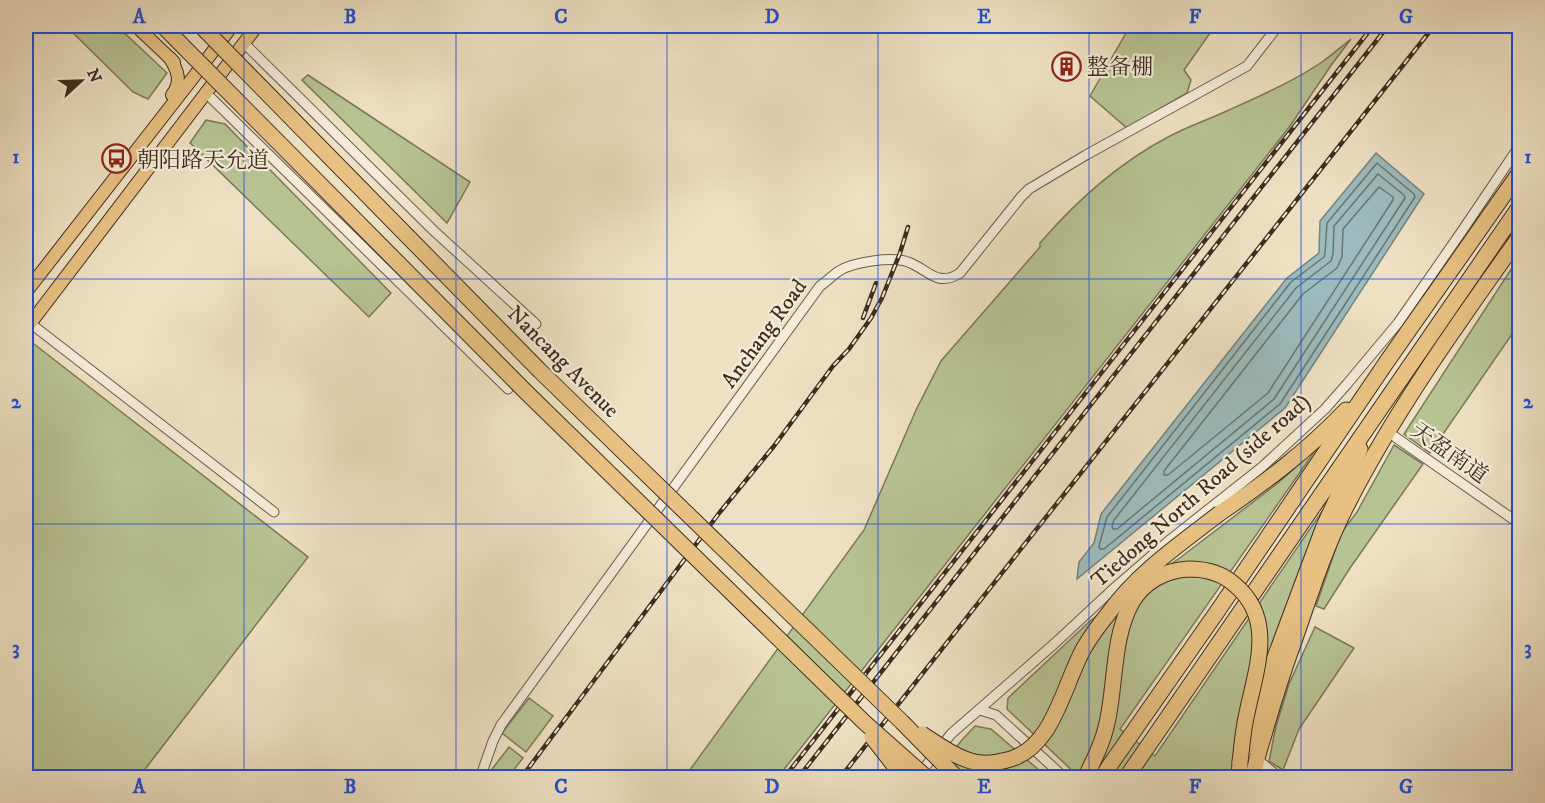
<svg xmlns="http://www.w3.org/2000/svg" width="1545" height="803" viewBox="0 0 1545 803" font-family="'IM FELL DW Pica','Noto Serif SC',serif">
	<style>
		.green { fill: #b8c394; stroke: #7a785a; stroke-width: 1.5 }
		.water { fill: #9cbbbc; stroke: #76827d; stroke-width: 1.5 }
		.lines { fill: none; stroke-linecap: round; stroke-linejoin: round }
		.shore { stroke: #6c746e; stroke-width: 1.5 }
		.minor-casing { stroke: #695a48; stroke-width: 11 }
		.major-casing { stroke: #3d2d1f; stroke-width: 14 }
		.highway-casing { stroke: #3d2d1f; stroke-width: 17 }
		.minor { stroke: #f4ecd8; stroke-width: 9 }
		.major { stroke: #e7c082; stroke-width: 12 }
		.highway { stroke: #e7c082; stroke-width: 15 }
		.rail-casing { stroke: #3d2d1f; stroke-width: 4.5 }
		.rail { stroke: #f4ecd8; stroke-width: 2; stroke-dasharray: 7; stroke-linecap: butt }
		.highway-bridge-casing { stroke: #3d2d1f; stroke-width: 17; stroke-linecap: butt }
		.highway-bridge { stroke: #e7c082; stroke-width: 15 }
		.grid { fill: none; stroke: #1d4ed8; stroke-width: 1.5; stroke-opacity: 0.55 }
		.labels { text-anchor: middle; stroke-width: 4.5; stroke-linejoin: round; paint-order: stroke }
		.poi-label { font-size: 22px; fill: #3d2d1f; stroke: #f4ecd8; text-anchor: start }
		.street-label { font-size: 22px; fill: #3d2d1f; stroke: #f4ecd8 }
		.neatline { fill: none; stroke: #1d4ed8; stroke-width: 2 }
		.grid-label { font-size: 20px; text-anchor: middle; font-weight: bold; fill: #1d4ed8 }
	</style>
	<rect width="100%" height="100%" fill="#eee1c3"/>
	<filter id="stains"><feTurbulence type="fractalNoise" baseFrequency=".00333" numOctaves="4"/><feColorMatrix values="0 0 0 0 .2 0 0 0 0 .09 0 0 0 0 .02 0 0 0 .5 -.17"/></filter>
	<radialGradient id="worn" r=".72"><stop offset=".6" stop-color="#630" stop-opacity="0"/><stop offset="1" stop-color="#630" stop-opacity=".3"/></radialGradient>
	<g class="green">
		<path d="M66 26H117L167 73 148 99 133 92Z"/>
		<path d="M1130 26H1215L1184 70 1191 80 1187 93 1127 128 1090 96Z"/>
		<path d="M1351 39 1332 64 1290 126 778 777 684 778 864 530 916 410 941 361 1040 247V243C1077 200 1120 162 1170 136 1189 126 1210 119 1229 110 1260 96 1294 81 1322 62 1332 55 1341 47 1351 39Z"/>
		<path d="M308 75 470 182 447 223 302 80Z"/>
		<path d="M206 120 225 124 391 293 369 317 190 143Z"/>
		<path d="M1519 257V324L1430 453 1404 434Z"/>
		<path d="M34 344 308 557 139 777H26V354Z"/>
		<path d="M1394 445 1423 464 1350 568 1324 609 1316 606 1341 533 1357 512Z"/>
		<path d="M1317 448 1120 729 1155 756 1327 504 1233 777H1079L1007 709 1008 698 1090 621 1181 557 1278 483Z"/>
		<path d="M1315 627 1354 648 1299 729 1283 770 1269 761 1276 726 1289 684Z"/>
		<path d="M529 698 553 716 526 752 502 733Z"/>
		<path d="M975 726 991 729 1047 777 931 778 962 740Z"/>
		<path d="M509 747 523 758 508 777H486Z"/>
	</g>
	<path class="water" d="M1376 153 1424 194 1285 408 1077 579 1079 562 1094 543 1101 514 1287 278 1319 253 1320 221Z"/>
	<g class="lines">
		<g class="shore">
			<path d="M1377 163 1414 194 1415 197 1280 404 1104 549H1100L1099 546 1107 517 1291 282 1324 257 1325 253 1327 223Z"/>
			<path d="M1378 174 1404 195 1405 198 1274 399 1117 529H1113L1112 526 1114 520 1296 288 1331 261 1333 254 1334 226Z"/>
			<path d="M1379 187 1393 197V200L1268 393 1168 475H1164V471L1303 294 1337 268 1342 257 1343 229Z"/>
		</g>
		<defs>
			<g id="minor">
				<path d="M244 43 434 231 536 324"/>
				<path d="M205 92 508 389"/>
				<path d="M30 323 274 512"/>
				<path d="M1388 432 1520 524"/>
				<path d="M980 710 996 715 1065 778"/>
				<path d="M1257 759 1280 778"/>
				<path d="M918 776 951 734 1054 644 1111 591 1171 539 1262 467 1325 409 1347 384 1398 323 1462 231 1520 145"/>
				<path d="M480 778 493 741 501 725 820 286C827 281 833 275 839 271 853 262 893 256 908 262 928 269 937 288 960 273L1021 197 1029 189 1086 155 1247 66 1278 26"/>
			</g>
			<g id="major">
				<path d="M136 26 174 62"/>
				<path d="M170 58C178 71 182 82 172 95"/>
				<path d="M26 292 192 79 232 26"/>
				<path d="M26 329 257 26"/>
			</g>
			<g id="highway">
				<path d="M1220 513C1266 482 1307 451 1346 410"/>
				<path d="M1101 778 1219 609 1388 360 1520 172"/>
				<path d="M1126 778 1520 206"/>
				<path d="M1239 778 1240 762 1265 684 1324 526 1360 449"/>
				<path d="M1253 778C1255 764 1259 751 1263 738 1272 707 1281 677 1292 647 1309 599 1324 549 1348 503 1396 409 1459 322 1520 236"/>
			</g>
		</defs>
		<use href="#minor" class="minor-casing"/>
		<use href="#major" class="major-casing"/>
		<use href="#highway" class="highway-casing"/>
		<use href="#minor" class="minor"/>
		<use href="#major" class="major"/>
		<use href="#highway" class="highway"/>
		<defs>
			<g id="rail">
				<path d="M863 318 876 283"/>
				<path d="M521 778 720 512 774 446 833 366 849 349 871 318 882 298 900 253 908 227"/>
				<path d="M784 778 1373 26"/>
				<path d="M798 778 1388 26"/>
				<path d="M840 778 1434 26"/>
			</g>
		</defs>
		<use href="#rail" class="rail-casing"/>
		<use href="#rail" class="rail"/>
		<defs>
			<g id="highway-bridge">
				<path d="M163 26 526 392 864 722 927 778"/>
				<path d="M201 26 540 371 902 722 957 778"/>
				<path d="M922 734C938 744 956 758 975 762 985 764 997 763 1007 760 1054 749 1063 685 1084 648 1091 636 1099 625 1108 614 1137 573 1180 544 1220 513"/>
				<path d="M872 737 904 778"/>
				<path d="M1085 778C1094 760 1103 742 1107 723 1116 684 1112 638 1132 602 1144 582 1165 570 1189 569 1206 569 1222 573 1235 585 1276 619 1256 669 1247 713 1243 729 1242 746 1240 762"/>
			</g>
		</defs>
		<use href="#highway-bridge" class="highway-bridge-casing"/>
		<use href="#highway-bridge" class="highway-bridge"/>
	</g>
	<path class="grid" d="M244 26V778M456 26V778M667 26V778M878 26V778M1089 26V778M1301 26V778M26 279H1520M26 524H1520"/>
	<defs>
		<symbol id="building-ring" viewBox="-11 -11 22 22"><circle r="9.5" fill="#f4ecd8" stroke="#8f2418" stroke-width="1.5"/><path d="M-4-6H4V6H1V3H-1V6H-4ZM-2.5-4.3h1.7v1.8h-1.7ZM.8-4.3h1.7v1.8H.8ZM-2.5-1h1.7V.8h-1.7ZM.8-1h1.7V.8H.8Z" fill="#8f2418"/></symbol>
		<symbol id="bus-ring" viewBox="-11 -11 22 22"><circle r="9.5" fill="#f4ecd8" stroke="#8f2418" stroke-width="1.5"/><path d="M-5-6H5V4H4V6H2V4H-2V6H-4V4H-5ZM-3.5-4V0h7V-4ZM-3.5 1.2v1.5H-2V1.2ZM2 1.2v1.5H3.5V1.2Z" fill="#8f2418"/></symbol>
	</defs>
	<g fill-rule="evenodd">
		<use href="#building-ring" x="1050" y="50" width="33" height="33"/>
		<use href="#bus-ring" x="100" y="142" width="33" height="33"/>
	</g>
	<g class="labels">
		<g class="poi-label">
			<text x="1087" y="74">整备棚</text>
			<text x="137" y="167">朝阳路天允道</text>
		</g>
		<g class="street-label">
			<text transform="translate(763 333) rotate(-54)" y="8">Anchang Road</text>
			<text transform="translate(564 361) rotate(45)" y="8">Nancang Avenue</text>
			<text transform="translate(1450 452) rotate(35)" y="8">天盈南道</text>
			<text transform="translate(1200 490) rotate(-41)" y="8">Tiedong North Road (side road)</text>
		</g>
	</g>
	<rect width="1545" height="803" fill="none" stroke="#eee1c3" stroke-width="66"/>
	<g transform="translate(81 81) rotate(68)" stroke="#f4ecd8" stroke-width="4.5" paint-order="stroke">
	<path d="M0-4.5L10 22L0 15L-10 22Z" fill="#3d2d1f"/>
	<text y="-9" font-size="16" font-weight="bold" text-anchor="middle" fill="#3d2d1f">N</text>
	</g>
	<rect x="33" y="33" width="1479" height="737" class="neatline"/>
	<g class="grid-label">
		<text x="139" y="23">A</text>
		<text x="350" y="23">B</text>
		<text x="561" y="23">C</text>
		<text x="772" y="23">D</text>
		<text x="984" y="23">E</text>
		<text x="1195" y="23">F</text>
		<text x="1406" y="23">G</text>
		<text x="16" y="163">1</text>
		<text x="1528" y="163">1</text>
		<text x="16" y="408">2</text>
		<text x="1528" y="408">2</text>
		<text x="16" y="654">3</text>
		<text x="1528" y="654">3</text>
		<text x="139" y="793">A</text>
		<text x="350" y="793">B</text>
		<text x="561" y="793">C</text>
		<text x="772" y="793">D</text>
		<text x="984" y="793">E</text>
		<text x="1195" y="793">F</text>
		<text x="1406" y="793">G</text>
	</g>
	<rect width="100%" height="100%" filter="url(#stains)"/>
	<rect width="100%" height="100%" fill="url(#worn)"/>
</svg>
